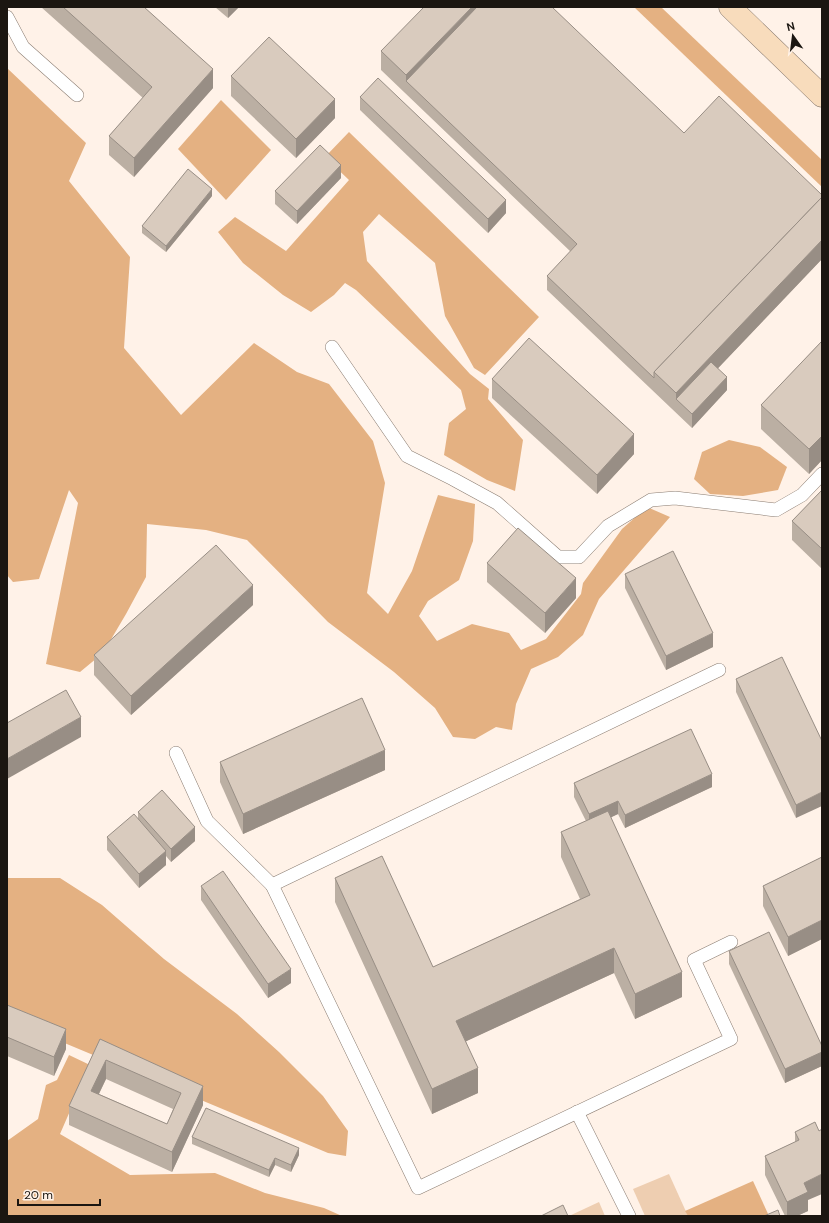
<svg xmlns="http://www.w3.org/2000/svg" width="829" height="1223" viewBox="0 0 829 1223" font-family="'DM Sans',sans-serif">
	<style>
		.green { fill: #eeceb1 }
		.forest { fill: #e4b182 }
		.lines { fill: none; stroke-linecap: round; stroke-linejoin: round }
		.lane-casing { stroke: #8a7c71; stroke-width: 14 }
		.secondary-casing { stroke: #8a7c71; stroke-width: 23 }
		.lane { stroke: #fff; stroke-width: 13 }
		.secondary { stroke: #f8dcbc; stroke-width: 22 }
		.wall { fill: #bbafa3; fill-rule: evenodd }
		.shaded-wall { fill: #988e85 }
		.building { fill: #d9cbbe; stroke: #988e85; fill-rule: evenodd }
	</style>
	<rect width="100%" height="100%" fill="#fff2e8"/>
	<g class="green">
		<path d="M669 1174 688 1216H645L633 1189Z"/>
		<path d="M599 1202 605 1216H569Z"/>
	</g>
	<g class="forest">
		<path d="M634 7H661L822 160V187Z"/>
		<path d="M7 68 86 143 69 181 130 257 124 348 181 415 254 343 297 372 329 384 373 441 385 483 367 593 388 614 412 571 438 495 475 504 473 541 459 580 428 601 419 616 437 641 472 624 509 633 521 650 546 639 581 594 583 583 622 529 647 507 670 517 599 599 583 635 558 657 531 669 516 704 512 730 496 727 475 739 453 737 435 708 394 672 328 622 247 540 206 530 147 524 146 577 126 614 103 653 80 672 46 664 78 503 69 490 39 579 13 582 7 575Z"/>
		<path d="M221 100 271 150 226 200 178 149Z"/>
		<path d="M349 132 539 317 485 375 474 368 445 316 435 263 379 214 363 232 367 261 470 374 489 389 488 399 523 440 515 491 487 480 444 455 449 423 466 409 461 390 356 290 345 283 334 295 311 312 283 295 243 263 218 232 235 217 286 251 349 180 325 157Z"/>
		<path d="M729 440 760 447 787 467 778 490 743 496 710 494 694 479 702 452Z"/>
		<path d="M7 878H60L102 905 164 959 237 1014 279 1052 323 1096 348 1131 346 1156 328 1153 7 1019Z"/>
		<path d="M69 1055 90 1065 60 1134 130 1175 215 1173 265 1193 324 1208 342 1216H7V1141L38 1119 46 1085 57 1080Z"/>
		<path d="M753 1181 769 1216H688L685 1211Z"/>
	</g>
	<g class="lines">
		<defs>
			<g id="lane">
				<path d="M7 17 23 47 77 95"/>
				<path d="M332 347 407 456 453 479 497 503 558 557H579L608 526 651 500 675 498 776 510 802 495 822 474"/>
				<path d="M719 670 272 885 418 1188 731 1039 694 960 731 942"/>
				<path d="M176 753 207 821 272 885"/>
				<path d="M577 1112 629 1216"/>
			</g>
			<path id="secondary" d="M730 7 822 96"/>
		</defs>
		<use href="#lane" class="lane-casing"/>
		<use href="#secondary" class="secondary-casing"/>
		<use href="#lane" class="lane"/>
		<use href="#secondary" class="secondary"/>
	</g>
	<g class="wall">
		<path d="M41 7H144L213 88 134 177 109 155V136L143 98Z"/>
		<path d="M215 7H239L228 18Z"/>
		<path d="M381 51 684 133 822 195V259L718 368 727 390 692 428 547 290V276L571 252 381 70Z"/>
		<path d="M231 76 335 118 296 158 231 96Z"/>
		<path d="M360 97 506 213 488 233 360 110Z"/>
		<path d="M341 178 297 224 275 204V191Z"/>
		<path d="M212 196 166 252 142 233V226Z"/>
		<path d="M822 341V460L809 474 761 429V405Z"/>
		<path d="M492 379 634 454 597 494 492 398Z"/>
		<path d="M822 490V569L792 540V521Z"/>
		<path d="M487 563 576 598 545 633 487 582Z"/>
		<path d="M625 574 713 647 666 670 625 588Z"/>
		<path d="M253 605 131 715 94 675V655Z"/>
		<path d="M736 679 822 741 796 818 736 692Z"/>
		<path d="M220 762 385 770 243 834 220 782Z"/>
		<path d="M574 783 712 787 625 828 618 814 611 817 682 997 635 1019 614 973 466 1041 478 1093 432 1114 335 902V878L433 967 580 899 561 857V832L586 821 574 797Z"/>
		<path d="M138 812 195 841 171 862 166 856V865L139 888 107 850V837L138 819Z"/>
		<path d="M822 857V939L788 956 763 906V886Z"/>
		<path d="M201 886 291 983 268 998 201 900Z"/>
		<path d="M729 951 822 1046V1066L785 1083 729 964Z"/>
		<path d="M7 1005 66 1049 54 1076 7 1056Z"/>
		<path d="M100 1039 203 1105 172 1172 69 1125V1106ZM106 1079 173 1109 167 1124 99 1094Z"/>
		<path d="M819 1131 808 1200V1211L797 1216H785L765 1175V1156L795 1142V1132Z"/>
		<path d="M192 1137 299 1155 291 1172 275 1165 269 1177 192 1144Z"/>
	</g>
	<g class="shaded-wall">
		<path d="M228 7H239L228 18Z"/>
		<path d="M472 7H490L406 81V95V75Z"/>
		<path d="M213 69V88L134 177V158Z"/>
		<path d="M335 99V118L296 158V139Z"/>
		<path d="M341 165V178L297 224V211Z"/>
		<path d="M212 189V196L166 252V246Z"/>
		<path d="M506 200V213L488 233V219Z"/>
		<path d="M822 240V259L683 405 676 399V393Z"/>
		<path d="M727 377V390L692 428V414Z"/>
		<path d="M634 434V454L597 494V475Z"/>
		<path d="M822 436V460L809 474V449Z"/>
		<path d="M576 578V598L545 633V613Z"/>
		<path d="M253 585V605L131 715V696Z"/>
		<path d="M713 633V647L666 670V656Z"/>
		<path d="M81 717V737L7 779V759Z"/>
		<path d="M385 750V770L243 834V814Z"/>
		<path d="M712 774V787L625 828V815Z"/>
		<path d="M822 792V806L796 818V805Z"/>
		<path d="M618 801V814L589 828V814Z"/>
		<path d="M195 827V841L171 862V849Z"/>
		<path d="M166 851V865L139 888V874Z"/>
		<path d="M822 920V939L788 956V937Z"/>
		<path d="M614 948V973L456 1046V1021Z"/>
		<path d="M291 969V983L268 998V984Z"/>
		<path d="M682 972V997L635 1019V994Z"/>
		<path d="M66 1029V1049L54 1076V1057Z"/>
		<path d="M822 1052V1066L785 1083V1069Z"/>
		<path d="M106 1060V1079L91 1110V1091Z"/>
		<path d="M478 1068V1093L432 1114V1089Z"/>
		<path d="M203 1086V1105L172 1172V1152Z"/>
		<path d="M299 1148V1155L291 1172V1165Z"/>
		<path d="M275 1158V1165L269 1177V1170Z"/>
		<path d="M822 1174V1194L808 1200V1211L797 1216H787V1202L804 1183Z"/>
	</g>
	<g class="building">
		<path d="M63 7H144L213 69 134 158 109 136 152 87Z"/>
		<path d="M424 7H472L406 75 381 51Z"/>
		<path d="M477 7H552L684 133 719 96 822 195V197L654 372V378L547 276 577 244 406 81Z"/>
		<path d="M269 37 335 99 296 139 231 76Z"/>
		<path d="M378 78 506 200 488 219 360 97Z"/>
		<path d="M320 145 341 165 297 211 275 191Z"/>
		<path d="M188 169 212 189 166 246 142 226Z"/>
		<path d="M822 197V240L676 393 654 372Z"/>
		<path d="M529 338 634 434 597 475 492 379Z"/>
		<path d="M822 341V436L809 449 761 405Z"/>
		<path d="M711 362 727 377 692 414 676 399Z"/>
		<path d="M822 490V549L792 521Z"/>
		<path d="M518 528 576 578 545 613 487 563Z"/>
		<path d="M216 545 253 585 131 696 94 655Z"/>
		<path d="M673 551 713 633 666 656 625 574Z"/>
		<path d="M782 657 822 741V792L796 805 736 679Z"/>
		<path d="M66 690 81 717 7 759V723Z"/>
		<path d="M362 698 385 750 243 814 220 762Z"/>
		<path d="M691 729 712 774 625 815 618 801 589 814 574 783Z"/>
		<path d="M162 790 195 827 171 849 138 812Z"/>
		<path d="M608 811 682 972 635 994 614 948 456 1021 478 1068 432 1089 335 878 382 856 433 967 590 895 561 832Z"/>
		<path d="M134 814 166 851 139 874 107 837Z"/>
		<path d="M822 857V920L788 937 763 886Z"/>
		<path d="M223 871 291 969 268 984 201 886Z"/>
		<path d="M769 932 822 1046V1052L785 1069 729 951Z"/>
		<path d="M7 1005 66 1029 54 1057 7 1037Z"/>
		<path d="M100 1039 203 1086 172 1152 69 1106ZM106 1060 181 1093 167 1124 91 1091Z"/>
		<path d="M206 1108 299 1148 291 1165 275 1158 269 1170 192 1137Z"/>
		<path d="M815 1122 819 1131 822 1129V1174L804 1183 808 1192 787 1202 765 1156 799 1140 795 1132Z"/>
		<path d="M563 1205 568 1216H541Z"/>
		<path d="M778 1210 780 1216H764Z"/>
	</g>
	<rect width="829" height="1223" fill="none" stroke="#1b1611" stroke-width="16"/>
	<g transform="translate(793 36) rotate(346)" stroke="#fff2e8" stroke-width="3" paint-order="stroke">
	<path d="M0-3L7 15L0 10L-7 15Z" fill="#1b1611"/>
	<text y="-6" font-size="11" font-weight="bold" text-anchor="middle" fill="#1b1611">N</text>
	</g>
	<path d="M18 1199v6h82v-6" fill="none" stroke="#1b1611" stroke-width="2"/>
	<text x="24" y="1199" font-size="12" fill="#1b1611" stroke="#fff2e8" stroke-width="3" paint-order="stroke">20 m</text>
</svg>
